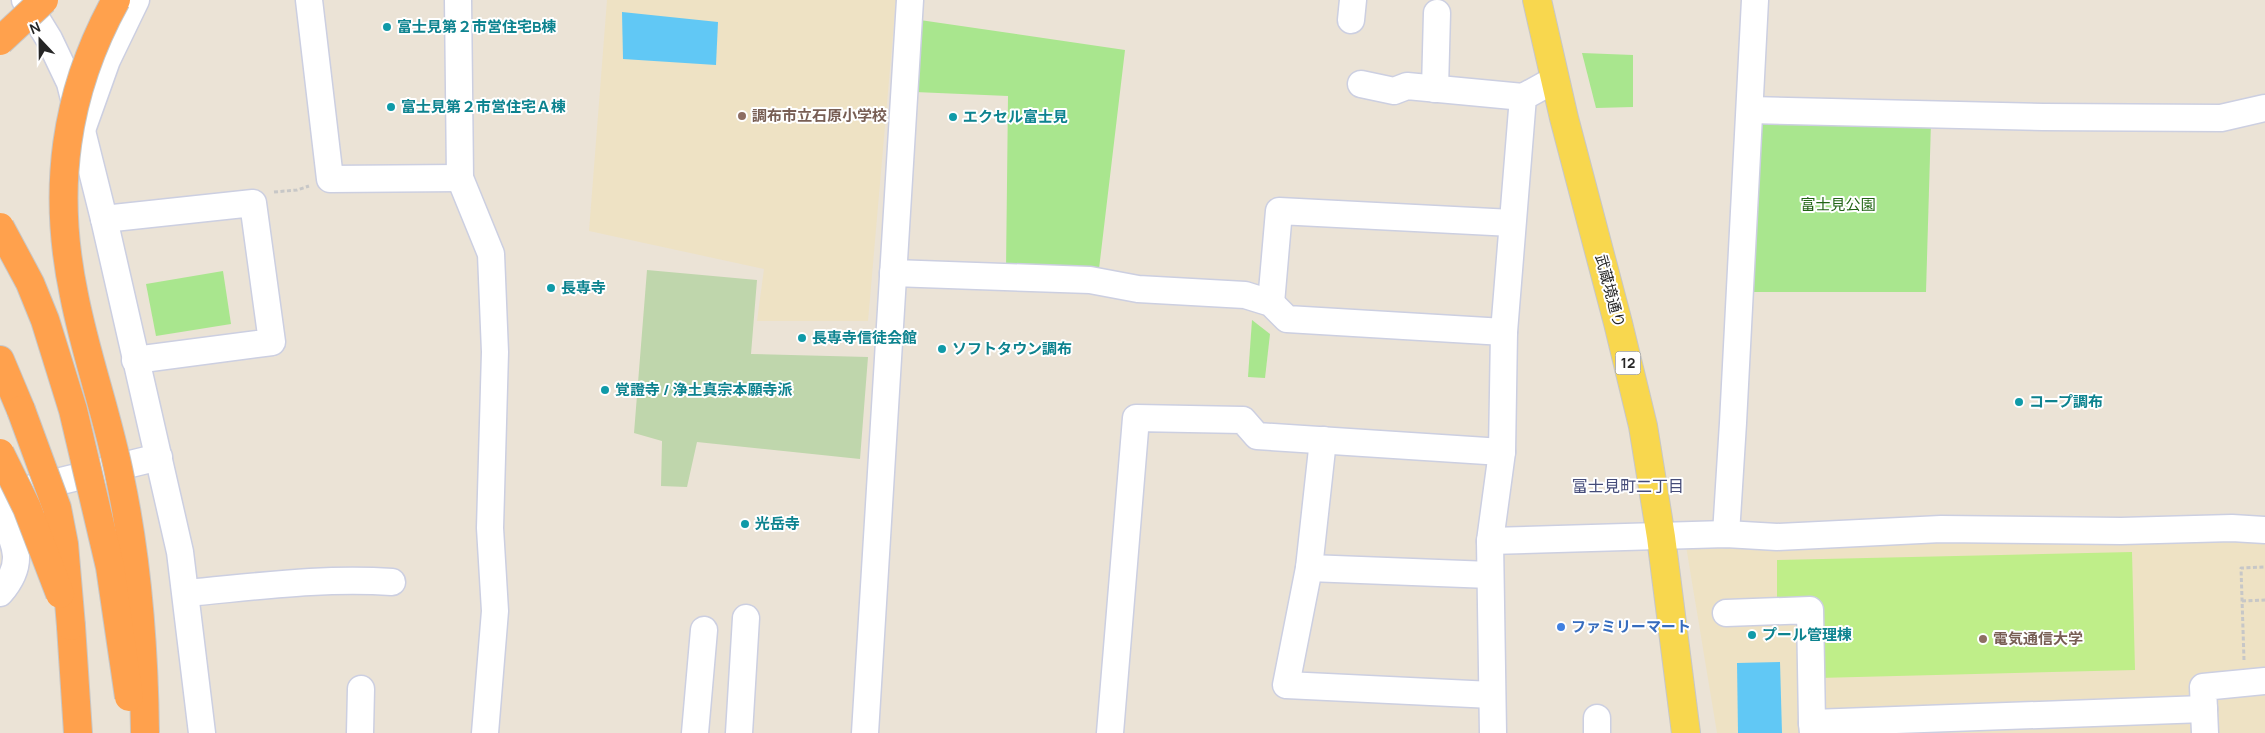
<svg xmlns="http://www.w3.org/2000/svg" width="2265" height="733" viewBox="0 0 2265 733" font-family="Manrope,'Noto Sans JP',sans-serif">
	<style>
		.education { fill: #eee2c4 }
		.green { fill: #a9e68e }
		.cemetery { fill: #bfd6ac }
		.pitch { fill: #bfee89 }
		.water { fill: #61c8f5 }
		.lines { fill: none; stroke-linecap: round; stroke-linejoin: round }
		.minor-casing { stroke: #cccfe1; stroke-width: 29 }
		.major-casing { stroke: #c7c7c7; stroke-width: 30 }
		.highway-casing { stroke: #c7c7c7; stroke-width: 30 }
		.path { stroke: #c7c7c7; stroke-width: 3; stroke-dasharray: 4 2.5; stroke-linecap: butt }
		.minor { stroke: #fff; stroke-width: 26 }
		.major { stroke: #f8d74e; stroke-width: 28 }
		.highway { stroke: #ffa14d; stroke-width: 28 }
		.highway-bridge-casing { stroke: #c7c7c7; stroke-width: 30; stroke-linecap: butt }
		.highway-bridge { stroke: #ffa14d; stroke-width: 28 }
		.culture-dot { fill: #0f9aa8; stroke: #fff; stroke-width: 2 }
		.education-dot { fill: #8d6e63; stroke: #fff; stroke-width: 2 }
		.shop-dot { fill: #3f7fe0; stroke: #fff; stroke-width: 2 }
		.labels { text-anchor: middle; stroke-width: 4; stroke-linejoin: round; paint-order: stroke }
		.shield { fill: #fff; stroke: #676767; stroke-width: 1 }
		.shield-label { font-size: 14px; font-weight: bold; fill: #262626 }
		.culture-label { font-size: 15px; font-weight: bold; fill: #0d838f; stroke: #fff; text-anchor: start }
		.education-label { font-size: 15px; font-weight: bold; fill: #785e54; stroke: #fff; text-anchor: start }
		.park-label { font-size: 15px; fill: #226515; stroke: #fff }
		.street-label { font-size: 15px; fill: #262626; stroke: #fff }
		.shop-label { font-size: 15px; font-weight: bold; fill: #366cbe; stroke: #fff; text-anchor: start }
		.neighbourhood-label { font-size: 16px; fill: #454c79; stroke: #fff }
	</style>
	<rect width="100%" height="100%" fill="#ebe3d6"/>
	<g class="education">
		<path d="M607 0H896L868 321H757L764 269 589 231Z"/>
		<path d="M2265 540V733H1717L1686 546Z"/>
	</g>
	<g class="green">
		<path d="M913 19 1125 50 1099 269 1006 270 1008 96 915 92Z"/>
		<path d="M1582 53 1633 55V107L1596 108Z"/>
		<path d="M1751 116 1931 122 1926 292H1748Z"/>
		<path d="M223 271 231 324 156 336 146 284Z"/>
		<path d="M1252 320 1270 334 1265 378 1248 377Z"/>
	</g>
	<path class="cemetery" d="M647 270 757 280 751 354 868 357 860 459 697 442 687 487 661 486 662 441 634 433Z"/>
	<path class="pitch" d="M2132 552 2135 670 1818 678 1817 597 1777 598V560Z"/>
	<g class="water">
		<path d="M622 12 718 22 716 65 623 59Z"/>
		<path d="M1780 662 1782 733H1738L1737 663Z"/>
	</g>
	<g class="lines">
		<defs>
			<g id="minor">
				<path d="M25 0 49 39 70 83 104 219 180 552 202 733"/>
				<path d="M309 0 330 179 460 178"/>
				<path d="M458 0 460 178 491 254 495 352 490 528 495 611 485 733"/>
				<path d="M1351 20 1353 0"/>
				<path d="M1361 84 1394 91 1407 86 1523 97"/>
				<path d="M1435 89 1437 13"/>
				<path d="M1750 110 2043 117 2221 118 2265 108"/>
				<path d="M82 130 107 60 136 0"/>
				<path d="M104 219 253 203 272 342 135 360"/>
				<path d="M893 273 1090 280 1138 289 1245 295 1271 303 1287 319 1504 332"/>
				<path d="M1271 303 1279 211 1512 223"/>
				<path d="M1323 440 1309 568 1286 685 1492 695"/>
				<path d="M0 496 159 457"/>
				<path d="M0 512C15 544 27 562 0 593"/>
				<path d="M1726 534 1733 423 1755 0"/>
				<path d="M1490 541 1726 534 1777 537 1941 529 2121 531 2232 528 2265 530"/>
				<path d="M1309 568 1490 575"/>
				<path d="M186 593C254 587 323 577 392 582"/>
				<path d="M1726 613 1810 610 1812 723"/>
				<path d="M1597 718V733"/>
				<path d="M360 733 361 689"/>
				<path d="M695 733 704 630"/>
				<path d="M739 733 746 618"/>
				<path d="M865 733 910 0"/>
				<path d="M1110 733 1136 418 1243 420 1257 436 1502 452"/>
				<path d="M1493 733 1490 541 1502 452 1504 332 1523 97 1554 80"/>
				<path d="M1813 733 1812 723 2204 709"/>
				<path d="M2205 733 2203 687 2265 681"/>
			</g>
			<path id="major" d="M1537 0 1564 118 1618 323 1643 426 1661 537 1686 733"/>
			<g id="highway">
				<path d="M0 360 21 410"/>
				<path d="M71 626 78 733"/>
			</g>
		</defs>
		<use href="#minor" class="minor-casing"/>
		<use href="#major" class="major-casing"/>
		<use href="#highway" class="highway-casing"/>
		<g class="path">
			<path d="M274 192 297 190 309 186"/>
			<path d="M2242 601 2265 600"/>
			<path d="M2244 660 2241 568 2265 567"/>
		</g>
		<use href="#minor" class="minor"/>
		<use href="#major" class="major"/>
		<use href="#highway" class="highway"/>
		<defs>
			<g id="highway-bridge">
				<path d="M116 0C64 94 52 190 74 295 86 357 108 416 120 478 138 563 144 647 145 733"/>
				<path d="M0 41 44 0"/>
				<path d="M0 227 30 283 45 320 73 410 110 567 129 697"/>
				<path d="M21 410 57 508 64 544 71 626"/>
				<path d="M0 453 27 508 60 594"/>
			</g>
		</defs>
		<use href="#highway-bridge" class="highway-bridge-casing"/>
		<use href="#highway-bridge" class="highway-bridge"/>
	</g>
	<g class="culture-dot">
		<circle cx="387" cy="27" r="5"/>
		<circle cx="391" cy="107" r="5"/>
		<circle cx="953" cy="117" r="5"/>
		<circle cx="551" cy="288" r="5"/>
		<circle cx="802" cy="338" r="5"/>
		<circle cx="942" cy="349" r="5"/>
		<circle cx="605" cy="390" r="5"/>
		<circle cx="2019" cy="402" r="5"/>
		<circle cx="745" cy="524" r="5"/>
		<circle cx="1752" cy="635" r="5"/>
	</g>
	<g class="education-dot">
		<circle cx="742" cy="116" r="5"/>
		<circle cx="1983" cy="639" r="5"/>
	</g>
	<circle class="shop-dot" cx="1561" cy="627" r="5"/>
	<g class="labels">
		<rect class="shield" x="1615.5" y="351.5" width="25" height="23" rx="4"/>
		<g class="shield-label">
			<text x="1628" y="368">12</text>
		</g>
		<g class="culture-label">
			<text x="397" y="32">富士見第２市営住宅B棟</text>
			<text x="401" y="112">富士見第２市営住宅Ａ棟</text>
			<text x="963" y="122">エクセル富士見</text>
			<text x="561" y="293">長専寺</text>
			<text x="812" y="343">長専寺信徒会館</text>
			<text x="952" y="354">ソフトタウン調布</text>
			<text x="615" y="395">覚證寺 / 浄土真宗本願寺派</text>
			<text x="2029" y="407">コープ調布</text>
			<text x="755" y="529">光岳寺</text>
			<text x="1762" y="640">プール管理棟</text>
		</g>
		<g class="education-label">
			<text x="752" y="121">調布市立石原小学校</text>
			<text x="1993" y="644">電気通信大学</text>
		</g>
		<g class="park-label">
			<text x="1838" y="210">富士見公園</text>
		</g>
		<g class="street-label">
			<text transform="translate(1610 291) rotate(75)" y="5">武蔵境通り</text>
		</g>
		<g class="shop-label">
			<text x="1571" y="632">ファミリーマート</text>
		</g>
		<g class="neighbourhood-label">
			<text x="1628" y="492">富士見町二丁目</text>
		</g>
	</g>
	<g transform="translate(40 40) rotate(338)" stroke="#ffffff" stroke-width="4" paint-order="stroke">
	<path d="M0-4L9 19L0 12L-9 19Z" fill="#262626"/>
	<text y="-8" font-size="14" font-weight="bold" text-anchor="middle" fill="#262626">N</text>
	</g>
</svg>
